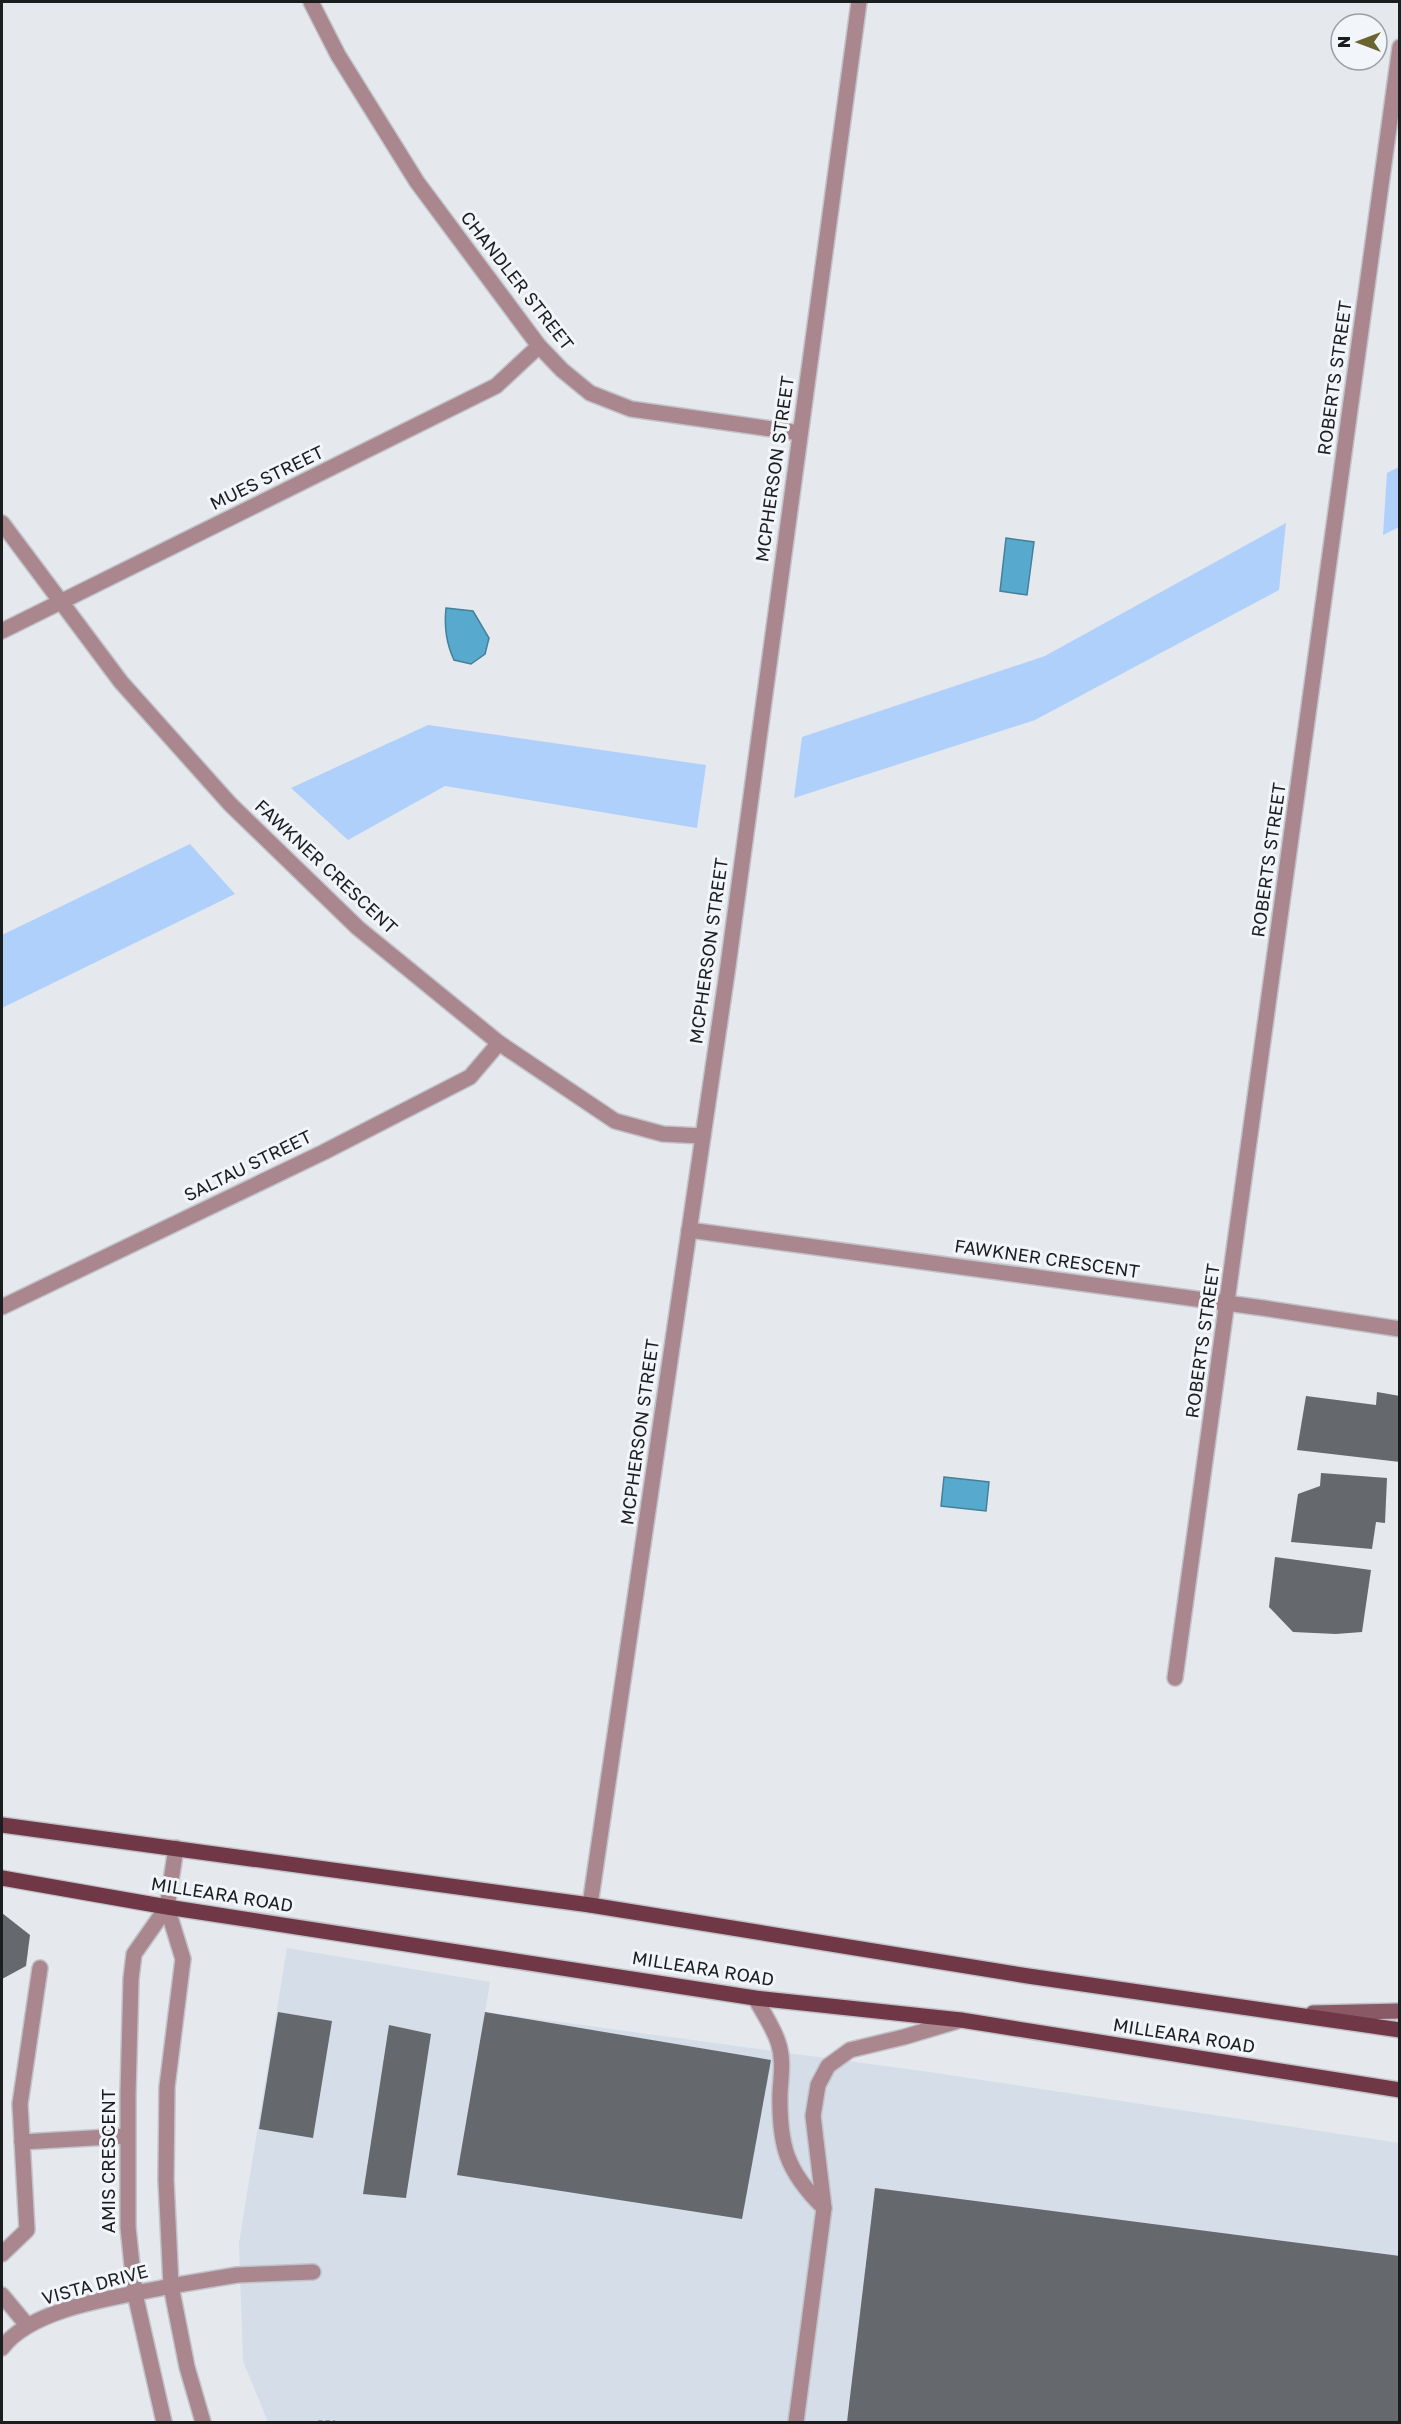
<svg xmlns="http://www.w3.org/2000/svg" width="1401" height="2424" viewBox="0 0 1401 2424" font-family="'Golos Text',sans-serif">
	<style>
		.built { fill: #d4dde8 }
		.green { fill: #afd0fb }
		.water { fill: #57aace; stroke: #458099; stroke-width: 1.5 }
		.building { fill: #65686c }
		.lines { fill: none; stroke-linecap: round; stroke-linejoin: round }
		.lane-casing { stroke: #c1c3c8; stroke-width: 18 }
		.street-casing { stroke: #c1c3c8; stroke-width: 18 }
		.secondary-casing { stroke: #c1c3c8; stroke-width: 18 }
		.primary-casing { stroke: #c1c3c8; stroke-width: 18 }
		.path { stroke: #a5a7ab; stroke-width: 4; stroke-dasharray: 4.5 3; stroke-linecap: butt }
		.lane { stroke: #aa878f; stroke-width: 15 }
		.street { stroke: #aa878f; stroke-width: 15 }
		.secondary { stroke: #895965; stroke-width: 15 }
		.primary { stroke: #703747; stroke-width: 15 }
		.labels { text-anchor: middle; stroke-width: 6; stroke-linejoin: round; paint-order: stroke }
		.street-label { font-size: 18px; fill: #1b1d1e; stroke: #f2f6fa }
	</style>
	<rect width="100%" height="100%" fill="#e5e8ed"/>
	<path class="built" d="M287 1948 490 1982 485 2012 922 2071 1399 2143V2422H268L243 2361 239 2243Z"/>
	<g class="green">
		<path d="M1399 467V527L1383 535 1387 473Z"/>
		<path d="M1286 523 1279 590 1035 720 794 798 802 737 1045 656Z"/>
		<path d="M428 725 706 765 697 828 445 786 348 840 291 788Z"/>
		<path d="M190 844 235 894 2 1008V935Z"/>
	</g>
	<g class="water">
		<path d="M1006 538 1034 542 1027 595 1000 591Z"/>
		<path d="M446 608 473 611 489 638 485 654 471 664 454 660C446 643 444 627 446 608Z"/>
		<path d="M944 1477 989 1482 986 1511 941 1506Z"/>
	</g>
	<g class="building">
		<path d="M1377 1392 1400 1396V1462L1297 1450 1306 1396 1376 1405Z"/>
		<path d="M1321 1473 1387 1478 1385 1523 1376 1522 1372 1549 1291 1542 1298 1494 1320 1486Z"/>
		<path d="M1275 1557 1371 1570 1362 1632 1336 1634 1293 1632 1269 1607Z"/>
		<path d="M2 1913 30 1935 26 1966 2 1979Z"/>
		<path d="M278 2012 332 2021 313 2138 259 2129Z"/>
		<path d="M485 2012 771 2060 742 2219 457 2175Z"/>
		<path d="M389 2025 431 2034 406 2198 363 2194Z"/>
		<path d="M875 2188 1400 2256V2422H847Z"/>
	</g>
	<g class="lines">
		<defs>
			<g id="lane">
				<path d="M755 1998C763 2012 773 2027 778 2042 784 2059 781 2076 780 2093 779 2145 786 2171 824 2208"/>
				<path d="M22 2142 127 2136"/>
				<path d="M2 2254 27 2230 20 2104 40 1968"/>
				<path d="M171 2286 237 2275 313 2272"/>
				<path d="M2 2295 27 2325"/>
				<path d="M796 2422 824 2208 813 2116 818 2085 828 2066 850 2050 904 2037 961 2020"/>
			</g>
			<g id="street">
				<path d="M311 2 338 55 417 182 539 346 562 370 590 393 631 409 800 433"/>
				<path d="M2 523 121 682 230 804 358 928 499 1043 615 1121 663 1134 702 1136"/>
				<path d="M2 631 496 386 539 346"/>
				<path d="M689 1230 1263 1308 1400 1329"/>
				<path d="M2 1307 324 1152 470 1077 499 1043"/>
				<path d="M1175 1678 1400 47"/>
				<path d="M590 1905 728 966 859 2"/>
				<path d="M167 1907 183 1959 167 2087 166 2180 171 2286 187 2367 203 2422"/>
				<path d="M2 2348C33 2306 122 2297 171 2286"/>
				<path d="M164 2422 135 2294 128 2227V2094L131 1979 134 1954 167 1907 176 1848"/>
			</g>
			<path id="secondary" d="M1313 2013 1400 2011"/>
			<g id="primary">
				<path d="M2 1825 590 1905 1028 1976 1400 2030"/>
				<path d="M2 1878 167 1907 755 1998 961 2020 1400 2090"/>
			</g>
		</defs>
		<use href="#lane" class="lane-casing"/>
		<use href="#street" class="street-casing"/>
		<use href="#secondary" class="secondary-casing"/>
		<use href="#primary" class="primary-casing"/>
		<path class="path" d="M318 2422H335"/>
		<use href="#lane" class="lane"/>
		<use href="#street" class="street"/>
		<use href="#secondary" class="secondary"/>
		<use href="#primary" class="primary"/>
	</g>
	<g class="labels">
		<g class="street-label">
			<text transform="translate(517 281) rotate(52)" y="6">CHANDLER STREET</text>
			<text transform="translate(1335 378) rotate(-82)" y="6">ROBERTS STREET</text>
			<text transform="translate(775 469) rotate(-82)" y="6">MCPHERSON STREET</text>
			<text transform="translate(267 478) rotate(-26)" y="6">MUES STREET</text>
			<text transform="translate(1269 860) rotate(-82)" y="6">ROBERTS STREET</text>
			<text transform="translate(326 867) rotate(43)" y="6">FAWKNER CRESCENT</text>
			<text transform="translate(709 951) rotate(-82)" y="6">MCPHERSON STREET</text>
			<text transform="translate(248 1166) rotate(-26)" y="6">SALTAU STREET</text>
			<text transform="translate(1047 1259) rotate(8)" y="6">FAWKNER CRESCENT</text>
			<text transform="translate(1203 1341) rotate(-82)" y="6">ROBERTS STREET</text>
			<text transform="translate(640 1432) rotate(-82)" y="6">MCPHERSON STREET</text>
			<text transform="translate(222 1895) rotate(9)" y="6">MILLEARA ROAD</text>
			<text transform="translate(703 1969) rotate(9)" y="6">MILLEARA ROAD</text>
			<text transform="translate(1184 2036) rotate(9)" y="6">MILLEARA ROAD</text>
			<text transform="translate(109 2161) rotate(-90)" y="6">AMIS CRESCENT</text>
			<text transform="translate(95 2285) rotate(-15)" y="6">VISTA DRIVE</text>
		</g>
	</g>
	<rect width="1401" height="2424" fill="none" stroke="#1b1d1e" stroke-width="6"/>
	<g transform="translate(1359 42) rotate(270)"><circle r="28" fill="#f2f6fa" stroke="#9c9fa2" stroke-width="1.5"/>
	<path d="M0-4.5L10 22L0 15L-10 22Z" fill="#6a6431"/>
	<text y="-9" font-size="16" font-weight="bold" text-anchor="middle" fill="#1b1d1e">N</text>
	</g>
</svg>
